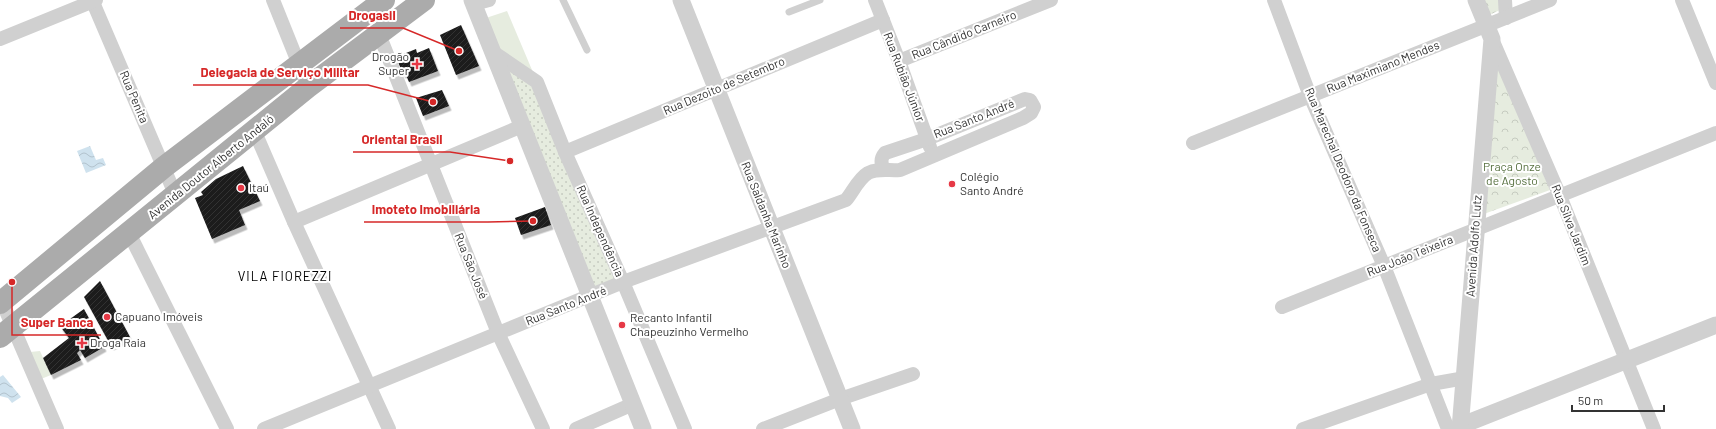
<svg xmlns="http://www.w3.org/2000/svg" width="1716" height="429" viewBox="0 0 1716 429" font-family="Barlow,sans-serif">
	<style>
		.grass { fill: #e6ecdf }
		.park { fill: url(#park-crowns) }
		.garden { fill: url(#garden-dots) }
		.water { fill: url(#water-waves) }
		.building { fill: url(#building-hatch); filter: url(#shadow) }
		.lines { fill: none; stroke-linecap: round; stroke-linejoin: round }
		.service { stroke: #d0d0d0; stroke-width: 7 }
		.minor { stroke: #d0d0d0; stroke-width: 14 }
		.tertiary { stroke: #d0d0d0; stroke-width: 17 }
		.primary { stroke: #ababab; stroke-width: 22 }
		.poi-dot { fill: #e63946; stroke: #fff; stroke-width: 1.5 }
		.labels { text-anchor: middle; stroke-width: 4; stroke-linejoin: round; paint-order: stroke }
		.street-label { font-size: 12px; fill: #333; stroke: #fff }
		.poi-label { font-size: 12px; fill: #333; stroke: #fff; text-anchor: start }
		.park-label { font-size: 12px; fill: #56703f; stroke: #fff }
		.neighbourhood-label { font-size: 13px; letter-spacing: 1px; fill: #000; stroke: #fff }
		.leader { fill: none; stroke: #d62828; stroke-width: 1.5 }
		.callout-dot { fill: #d62828; stroke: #fff; stroke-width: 1.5 }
		.callout-label { font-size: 13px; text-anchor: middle; font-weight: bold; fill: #d62828; stroke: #fff; stroke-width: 4; stroke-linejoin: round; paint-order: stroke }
	</style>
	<defs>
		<pattern id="park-crowns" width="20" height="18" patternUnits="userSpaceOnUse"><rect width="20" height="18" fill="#e6ecdf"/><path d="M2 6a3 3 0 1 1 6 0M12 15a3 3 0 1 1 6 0" fill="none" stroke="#c6cbc0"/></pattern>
		<pattern id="garden-dots" width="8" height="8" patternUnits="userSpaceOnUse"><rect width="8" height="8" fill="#e6ecdf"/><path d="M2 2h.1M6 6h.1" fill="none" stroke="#c6cbc0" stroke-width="1.8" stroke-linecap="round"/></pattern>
		<pattern id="water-waves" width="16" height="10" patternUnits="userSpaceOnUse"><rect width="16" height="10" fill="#cfe2ee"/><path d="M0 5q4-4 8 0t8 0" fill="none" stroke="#b2c2cd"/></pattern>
		<pattern id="building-hatch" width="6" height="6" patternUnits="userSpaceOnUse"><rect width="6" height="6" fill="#1a1a1a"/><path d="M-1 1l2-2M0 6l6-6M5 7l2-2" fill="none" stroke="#333"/></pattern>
		<filter id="shadow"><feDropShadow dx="2.5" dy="4.5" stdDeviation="0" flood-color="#0004"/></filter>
	</defs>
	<rect width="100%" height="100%" fill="#fff"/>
	<g class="grass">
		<path d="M507 11 535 77 499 51 486 18Z"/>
		<path d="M40 351 51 375 41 379 30 352Z"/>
	</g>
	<g class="park">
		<path d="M1481 0H1499L1500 10 1487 16Z"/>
		<path d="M1496 60 1550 190 1481 215Z"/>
	</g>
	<path class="garden" d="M499 59 533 83 620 283 594 295Z"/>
	<g class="water">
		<path d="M90 146 96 160 103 158 106 165 86 173 77 151Z"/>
		<path d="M3 375 21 397 12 403 8 398 0 396V377Z"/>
	</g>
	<g class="building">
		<path d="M461 25 479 66 456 75 440 35Z"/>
		<path d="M429 48 438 71 409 82 405 73 403 74 396 57 416 49 417 53Z"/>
		<path d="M442 90 449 106 423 116 416 98Z"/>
		<path d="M243 166 260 201 239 210 245 225 212 239 195 198 203 195 201 192 216 179Z"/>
		<path d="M545 207 551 225 521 235 515 218Z"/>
		<path d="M100 281 130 337 111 346 84 297Z"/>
		<path d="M84 309 104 347 85 358 80 350 77 353 81 360 51 375 43 358 69 338 60 326Z"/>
	</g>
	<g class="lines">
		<g class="service">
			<path d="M563 0 587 50"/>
			<path d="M789 12 820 0"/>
		</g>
		<g class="minor">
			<path d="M92 0 175 194"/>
			<path d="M273 0 308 87"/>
			<path d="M875 0 899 61 930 147"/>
			<path d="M1274 0 1310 96 1384 266 1448 429"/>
			<path d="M1505 0 1506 18"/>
			<path d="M1682 0 1716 83"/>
			<path d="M474 4 489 0"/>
			<path d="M379 34 498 333 543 429"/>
			<path d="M0 39 96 0"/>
			<path d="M1492 39 1560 196 1654 429"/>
			<path d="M493 52 537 82 565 152 623 282 685 429"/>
			<path d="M899 61 1051 0"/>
			<path d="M255 132 294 222 389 429"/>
			<path d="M1193 143 1550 0"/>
			<path d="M565 152 883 20"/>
			<path d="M294 222 522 126"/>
			<path d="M129 233 227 429"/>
			<path d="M0 297 57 429"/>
			<path d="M1282 307 1716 133"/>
			<path d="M264 429 623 282 846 200C853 192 858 179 868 173 877 168 890 171 900 170L1023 118 1031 113 1034 107 1030 100 1025 99 927 139 885 153C880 159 881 163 884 170"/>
			<path d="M576 429 633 404"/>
			<path d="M763 429 840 399 913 374"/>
			<path d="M1303 429 1431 384 1465 378"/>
		</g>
		<g class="tertiary">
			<path d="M472 0 643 429"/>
			<path d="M681 0 852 429"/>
			<path d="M1460 426 1716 325"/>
			<path d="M1460 429 1492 39 1476 0"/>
		</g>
		<g class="primary">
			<path d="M0 303 164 167 384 0"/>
			<path d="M0 337 308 87 424 0"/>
		</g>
	</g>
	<g class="poi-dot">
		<path d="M415 58h4v4h4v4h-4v4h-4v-4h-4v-4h4z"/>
		<circle cx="952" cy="184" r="4"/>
		<circle cx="241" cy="188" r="4"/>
		<circle cx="107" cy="317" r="4"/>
		<circle cx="622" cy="325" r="4"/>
		<path d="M80 337h4v4h4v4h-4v4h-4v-4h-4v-4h4z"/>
	</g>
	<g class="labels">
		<g class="street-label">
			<text transform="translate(964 35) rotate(-22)" y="4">Rua Cândido Carneiro</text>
			<text transform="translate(1383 67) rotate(-22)" y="4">Rua Maximiano Mendes</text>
			<text transform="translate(904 77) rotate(69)" y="4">Rua Rubião Júnior</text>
			<text transform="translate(724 86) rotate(-23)" y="4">Rua Dezoito de Setembro</text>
			<text transform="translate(134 97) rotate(67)" y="4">Rua Penita</text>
			<text transform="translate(974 119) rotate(-22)" y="4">Rua Santo André</text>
			<text transform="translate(211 167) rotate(-39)" y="4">Avenida Doutor Alberto Andaló</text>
			<text transform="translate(1343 170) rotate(67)" y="4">Rua Marechal Deodoro da Fonseca</text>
			<text transform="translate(766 215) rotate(68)" y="4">Rua Saldanha Marinho</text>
			<text transform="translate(1571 225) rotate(68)" y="4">Rua Silva Jardim</text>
			<text transform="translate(600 231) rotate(66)" y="4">Rua Independência</text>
			<text transform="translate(1474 246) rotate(-86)" y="4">Avenida Adolfo Lutz</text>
			<text transform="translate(1410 256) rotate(-22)" y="4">Rua João Teixeira</text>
			<text transform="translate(471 266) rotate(68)" y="4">Rua São José</text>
			<text transform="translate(566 306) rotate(-22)" y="4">Rua Santo André</text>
		</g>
		<g class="poi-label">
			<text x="409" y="61" text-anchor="end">Drogão<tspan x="409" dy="14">Super</tspan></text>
			<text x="960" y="181">Colégio<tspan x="960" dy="14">Santo André</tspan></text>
			<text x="249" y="192">Itaú</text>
			<text x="115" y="321">Capuano Imóveis</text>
			<text x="630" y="322">Recanto Infantil<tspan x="630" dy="14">Chapeuzinho Vermelho</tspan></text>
			<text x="90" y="347">Droga Raia</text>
		</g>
		<g class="park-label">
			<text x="1512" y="171">Praça Onze<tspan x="1512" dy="14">de Agosto</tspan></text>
		</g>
		<g class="neighbourhood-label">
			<text x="285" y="281">VILA FIOREZZI</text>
		</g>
	</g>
	<path class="leader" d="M459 51L403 28H340M433 102L368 85H193M510 161L450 152H353M533 221L488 222H364M12 282L12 335H101"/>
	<g class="callout-dot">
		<circle cx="459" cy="51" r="4"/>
		<circle cx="433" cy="102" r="4"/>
		<circle cx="510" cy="161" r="4"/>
		<circle cx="533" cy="221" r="4"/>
		<circle cx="12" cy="282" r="4"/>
	</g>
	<g class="callout-label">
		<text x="372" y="20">Drogasil</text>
		<text x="280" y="77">Delegacia de Serviço Militar</text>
		<text x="402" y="144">Oriental Brasil</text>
		<text x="426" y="214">Imoteto Imobiliária</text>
		<text x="57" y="327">Super Banca</text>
	</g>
	<path d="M1572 405v6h92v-6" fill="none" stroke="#333333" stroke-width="2"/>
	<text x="1578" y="405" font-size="12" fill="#333333" stroke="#ffffff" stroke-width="3" paint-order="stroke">50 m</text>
</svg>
